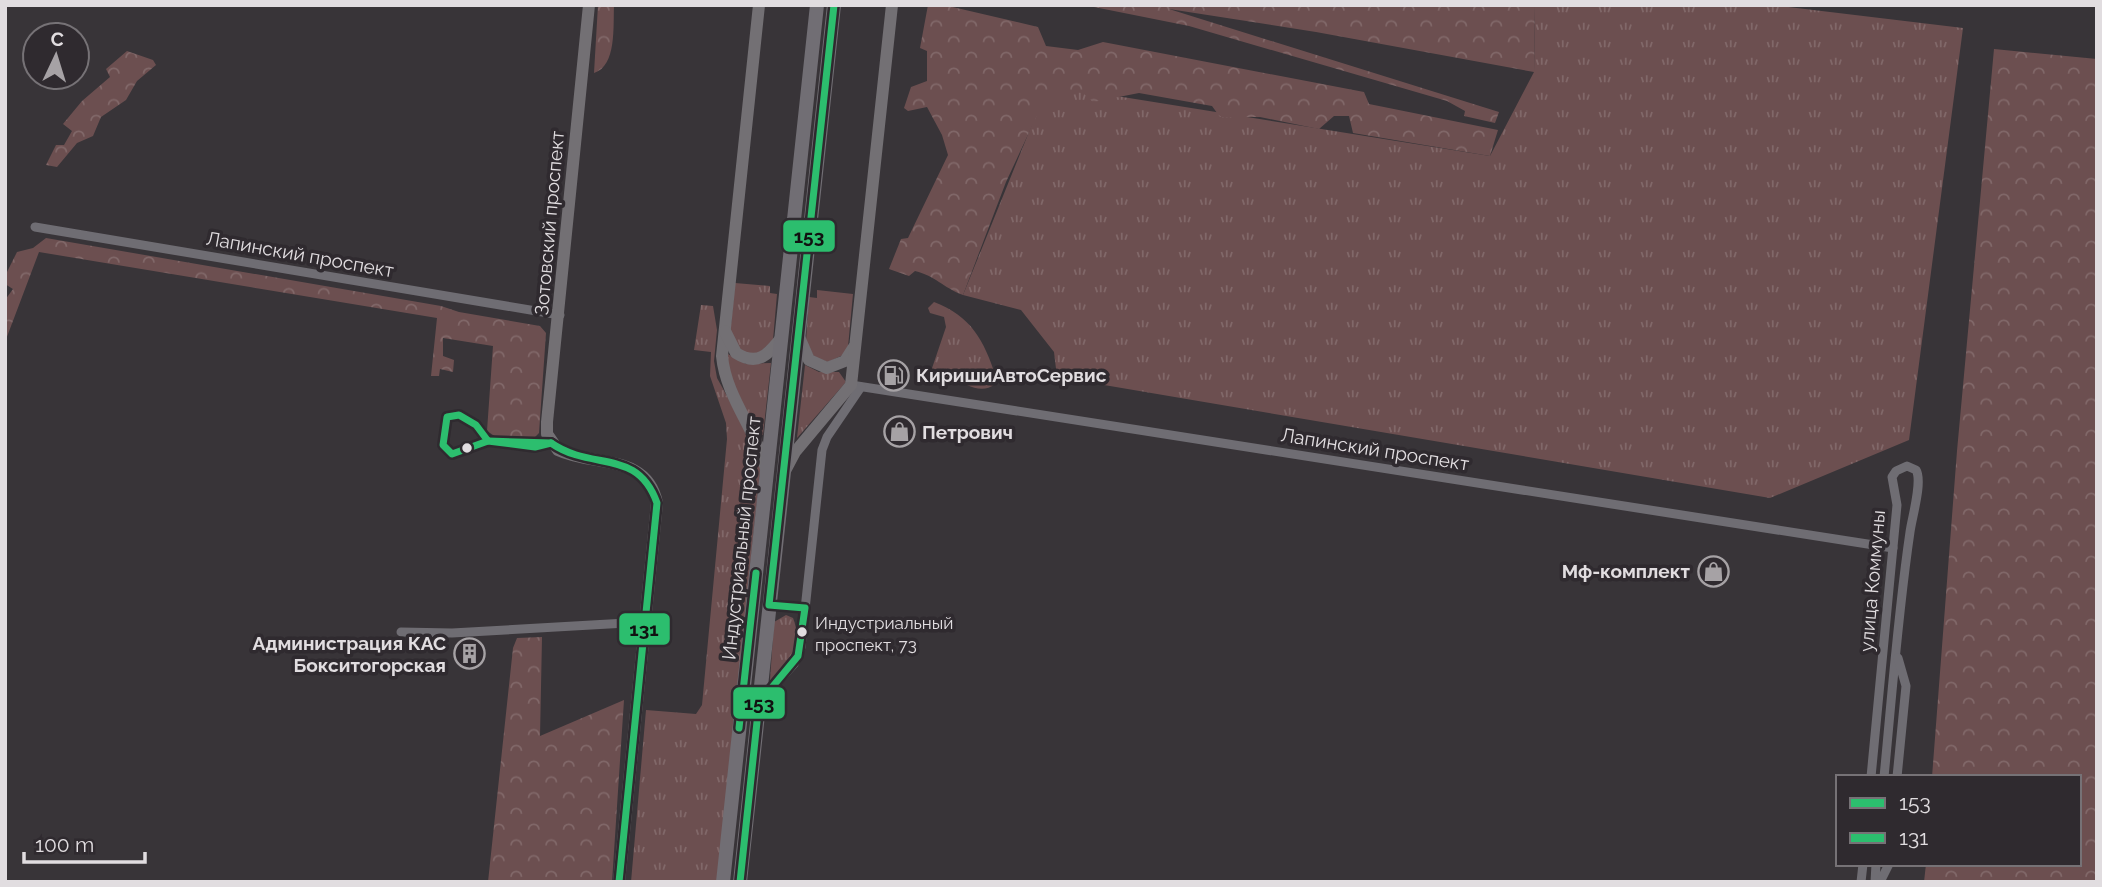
<svg xmlns="http://www.w3.org/2000/svg" width="2102" height="887" viewBox="0 0 2102 887" font-family="Raleway,sans-serif">
	<style>
		.grass { fill: url(#grass-tufts) }
		.forest { fill: url(#forest-crowns) }
		.lines { fill: none; stroke-linecap: round; stroke-linejoin: round }
		.street { stroke: #6f6d73; stroke-width: 9 }
		.secondary { stroke: #737074; stroke-width: 12 }
		.primary { stroke: #716e74; stroke-width: 14 }
		.bus-1-casing { stroke: #2f2a2f; stroke-width: 12 }
		.bus-2-casing { stroke: #2f2a2f; stroke-width: 12 }
		.bus-1 { stroke: #2cbe6e; stroke-width: 7 }
		.bus-2 { stroke: #2cbe6e; stroke-width: 7 }
		.bus-dot { fill: #e1dde0; stroke: #2f2a2f; stroke-width: 2.5 }
		.labels { text-anchor: middle; stroke-width: 7; stroke-linejoin: round; paint-order: stroke }
		.bus-label { font-size: 17px; fill: #e1dde0; stroke: #2f2a2f; text-anchor: start }
		.street-label { font-size: 19px; fill: #e1dde0; stroke: #2f2a2f }
		.poi-label { font-size: 19px; font-weight: bold; fill: #e1dde0; stroke: #2f2a2f; text-anchor: start }
		.line-badge { stroke: #2f2a2f; stroke-width: 2.5 }
		.pale-badge-label { font-size: 19px; text-anchor: middle; font-weight: bold; fill: #111 }
	</style>
	<defs>
		<pattern id="grass-tufts" width="24" height="20" patternUnits="userSpaceOnUse" patternTransform="scale(1.75)"><rect width="24" height="20" fill="#6c4f50"/><path d="M3 7l-1-3M5 7V3M7 7l1-3M15 17l-1-3M17 17v-4M19 17l1-3" fill="none" stroke="#816869"/></pattern>
		<pattern id="forest-crowns" width="20" height="18" patternUnits="userSpaceOnUse" patternTransform="scale(1.75)"><rect width="20" height="18" fill="#6c4f50"/><path d="M2 6a3 3 0 1 1 6 0M12 15a3 3 0 1 1 6 0" fill="none" stroke="#816869"/></pattern>
	</defs>
	<rect width="100%" height="100%" fill="#383438"/>
	<g class="grass">
		<path d="M1535 5H1771L1963 28 1909 440 1770 498 1057 377 1054 352 1021 310 963 295 1048 85 1490 156 1534 72Z"/>
		<path d="M735 283 770 286V293L777 294 773 340 758 354 743 353 730 334Z"/>
		<path d="M817 290 853 294 848 347 843 355 828 362 814 357 806 341 809 297 817 298Z"/>
		<path d="M934 302C971 316 984 340 996 377L995 384C980 396 966 382 952 380 944 378 935 379 928 380L946 327 944 317 930 313 928 308Z"/>
		<path d="M701 305 713 306 717 330 714 361 717 378 756 448 761 463 717 882H631L646 710 696 714 702 705 727 439 726 423 710 376 711 352 694 350Z"/>
		<path d="M728 354 746 364 771 363 763 435H759L729 383 724 355Z"/>
		<path d="M805 365 819 372H839L846 382 797 438Z"/>
		<path d="M786 615 793 618C803 643 789 662 774 681L770 680 774 622Z"/>
	</g>
	<g class="forest">
		<path d="M598 5H614C613 25 617 66 594 73Z"/>
		<path d="M928 5H944L1038 27 1046 46 1078 50 1103 42 1364 92 1369 104 1498 130 1490 156 1353 133 1349 116H1334L1319 129 1260 117H1220L1212 106 1139 93 1093 102 1083 93 1063 88 1045 98 1006 182 963 295C942 287 936 276 915 271L909 276 889 269 901 239 908 238 948 155 942 135 927 107 908 111 904 108 911 87 927 81V51L920 48Z"/>
		<path d="M1084 5H1535L1534 72 1316 32 1169 9 1499 112 1495 123 1464 116 1465 111 1447 101 1189 26Z"/>
		<path d="M1994 49 2097 59V882H1924L1926 864H2079V777H1932L1957 451Z"/>
		<path d="M127 51 153 60 156 65 137 81 126 100 101 117 93 136 77 143 57 167 46 165 56 145H64L72 131 63 124 82 101 110 77 106 69Z"/>
		<path d="M46 238 441 306 459 312 540 326 546 333 539 433 532 440 496 437 487 431 493 346 443 338V356L454 360 453 372 440 369 439 376H431L437 318 39 252 5 342V300L13 289 5 284V276L17 252 33 248Z"/>
		<path d="M542 637 540 736 624 700 612 882H488L513 648 517 638Z"/>
	</g>
	<g class="lines">
		<g class="street">
			<path d="M35 227 560 315"/>
			<path d="M851 385 1893 548"/>
			<path d="M487 441C476 424 468 413 447 417L443 445 452 454C466 453 477 442 489 441 511 440 529 448 551 443"/>
			<path d="M769 605 805 608"/>
			<path d="M401 632 452 633 644 622"/>
			<path d="M760 701 794 664 801 647 822 450 827 437 861 387"/>
			<path d="M1871 777 1897 505 1892 477 1896 471 1907 466 1916 470C1923 481 1912 517 1910 532 1898 613 1892 695 1884 777"/>
			<path d="M1897 777 1906 686 1898 658"/>
			<path d="M1861 882 1863 864"/>
			<path d="M1875 882 1876 864"/>
			<path d="M1880 882 1889 864"/>
		</g>
		<g class="secondary">
			<path d="M589 5 547 422V434L558 450C594 467 647 453 657 503L619 882"/>
			<path d="M759 5 722 356C726 398 756 429 766 469"/>
			<path d="M725 331 736 353C758 367 769 354 782 337"/>
			<path d="M799 337 809 360 827 368 845 361 854 347"/>
			<path d="M786 469 795 452 851 385 892 5"/>
		</g>
		<g class="primary">
			<path d="M723 882 817 5"/>
			<path d="M740 882 834 5"/>
		</g>
		<defs>
			<g id="bus-1">
				<path d="M739 728 756 573"/>
				<path d="M740 882 759 703 798 656 805 608 769 605 834 5"/>
			</g>
			<g id="bus-2">
				<path d="M459 415 476 425 488 441 452 454 443 445 447 417Z"/>
				<path d="M488 441 551 443 535 447Z"/>
				<path d="M551 443C593 472 637 447 657 503L619 882"/>
			</g>
		</defs>
		<use href="#bus-1" class="bus-1-casing"/>
		<use href="#bus-2" class="bus-2-casing"/>
		<use href="#bus-1" class="bus-1"/>
		<use href="#bus-2" class="bus-2"/>
	</g>
	<defs>
		<symbol id="fuel-ring" viewBox="-11 -11 22 22"><circle r="9.5" fill="#2f2a2f" stroke="#a6a2a5" stroke-width="1.5"/><path d="M-5.5-6h7V0h2V4h1.3V-2.5L3-4.5l.8-.8L6-3V5H2.5V1h-1V6h-7ZM-4.2-4.7v3.2H.2V-4.7Z" fill="#a6a2a5"/></symbol>
		<symbol id="shop-ring" viewBox="-11 -11 22 22"><circle r="9.5" fill="#2f2a2f" stroke="#a6a2a5" stroke-width="1.5"/><path d="M-5-2.5h2.3a2.7 3.5 0 0 1 5.4 0H5L5.5 6h-11ZM-1.5-2.5h3a1.5 2.3 0 0 0-3 0Z" fill="#a6a2a5"/></symbol>
		<symbol id="building-ring" viewBox="-11 -11 22 22"><circle r="9.5" fill="#2f2a2f" stroke="#a6a2a5" stroke-width="1.5"/><path d="M-4-6H4V6H1V3H-1V6H-4ZM-2.5-4.3h1.7v1.8h-1.7ZM.8-4.3h1.7v1.8H.8ZM-2.5-1h1.7V.8h-1.7ZM.8-1h1.7V.8H.8Z" fill="#a6a2a5"/></symbol>
	</defs>
	<g fill-rule="evenodd">
		<use href="#fuel-ring" x="876" y="358" width="35" height="35"/>
		<use href="#shop-ring" x="882" y="414" width="35" height="35"/>
		<use href="#shop-ring" x="1696" y="554" width="35" height="35"/>
		<use href="#building-ring" x="452" y="636" width="35" height="35"/>
	</g>
	<g class="bus-dot">
		<circle cx="467" cy="448" r="6"/>
		<circle cx="802" cy="632" r="6"/>
	</g>
	<g class="labels">
		<g class="bus-label">
			<text x="815" y="629">Индустриальный<tspan x="815" dy="22">проспект, 73</tspan></text>
		</g>
		<g class="street-label">
			<text transform="translate(549 223) rotate(-85)" y="7">Зотовский проспект</text>
			<text transform="translate(300 254) rotate(10)" y="7">Лапинский проспект</text>
			<text transform="translate(1375 449) rotate(9)" y="7">Лапинский проспект</text>
			<text transform="translate(741 538) rotate(-84)" y="7">Индустриальный проспект</text>
			<text transform="translate(1872 581) rotate(-85)" y="7">улица Коммуны</text>
		</g>
		<g class="poi-label">
			<text x="916" y="382">КиришиАвтоСервис</text>
			<text x="922" y="439">Петрович</text>
			<text x="1690" y="578" text-anchor="end">Мф-комплект</text>
			<text x="446" y="650" text-anchor="end">Администрация КАС<tspan x="446" dy="22">Бокситогорская</tspan></text>
		</g>
	</g>
	<g class="line-badge">
		<rect x="782" y="219" width="54" height="34" rx="7" fill="#2cbe6e"/>
		<rect x="618" y="612" width="53" height="34" rx="7" fill="#2cbe6e"/>
		<rect x="732" y="686" width="54" height="34" rx="7" fill="#2cbe6e"/>
	</g>
	<g class="pale-badge-label">
		<text x="809" y="243">153</text>
		<text x="644" y="636">131</text>
		<text x="759" y="710">153</text>
	</g>
	<rect width="2102" height="887" fill="none" stroke="#e1dde0" stroke-width="14"/>
	<rect x="1836" y="775" width="245" height="91" fill="#2f2a2f" stroke="#767276" stroke-width="2"/>
	<rect x="1850" y="798" width="35" height="10" fill="#2cbe6e" stroke="#767276" stroke-width="2"/>
	<text x="1899" y="810" font-size="21" fill="#e1dde0">153</text>
	<rect x="1850" y="833" width="35" height="10" fill="#2cbe6e" stroke="#767276" stroke-width="2"/>
	<text x="1899" y="845" font-size="21" fill="#e1dde0">131</text>
	<g transform="translate(56 56) rotate(4)"><circle r="33" fill="#2f2a2f" stroke="#767276" stroke-width="2"/>
	<path d="M0-5L12 26L0 18L-12 26Z" fill="#a6a2a5"/>
	<text y="-10" font-size="19" font-weight="bold" text-anchor="middle" fill="#e1dde0">С</text>
	</g>
	<path d="M24 852v10h121v-10" fill="none" stroke="#e1dde0" stroke-width="3.5"/>
	<text x="35" y="852" font-size="21" fill="#e1dde0" stroke="#2f2a2f" stroke-width="5" paint-order="stroke">100 m</text>
</svg>
